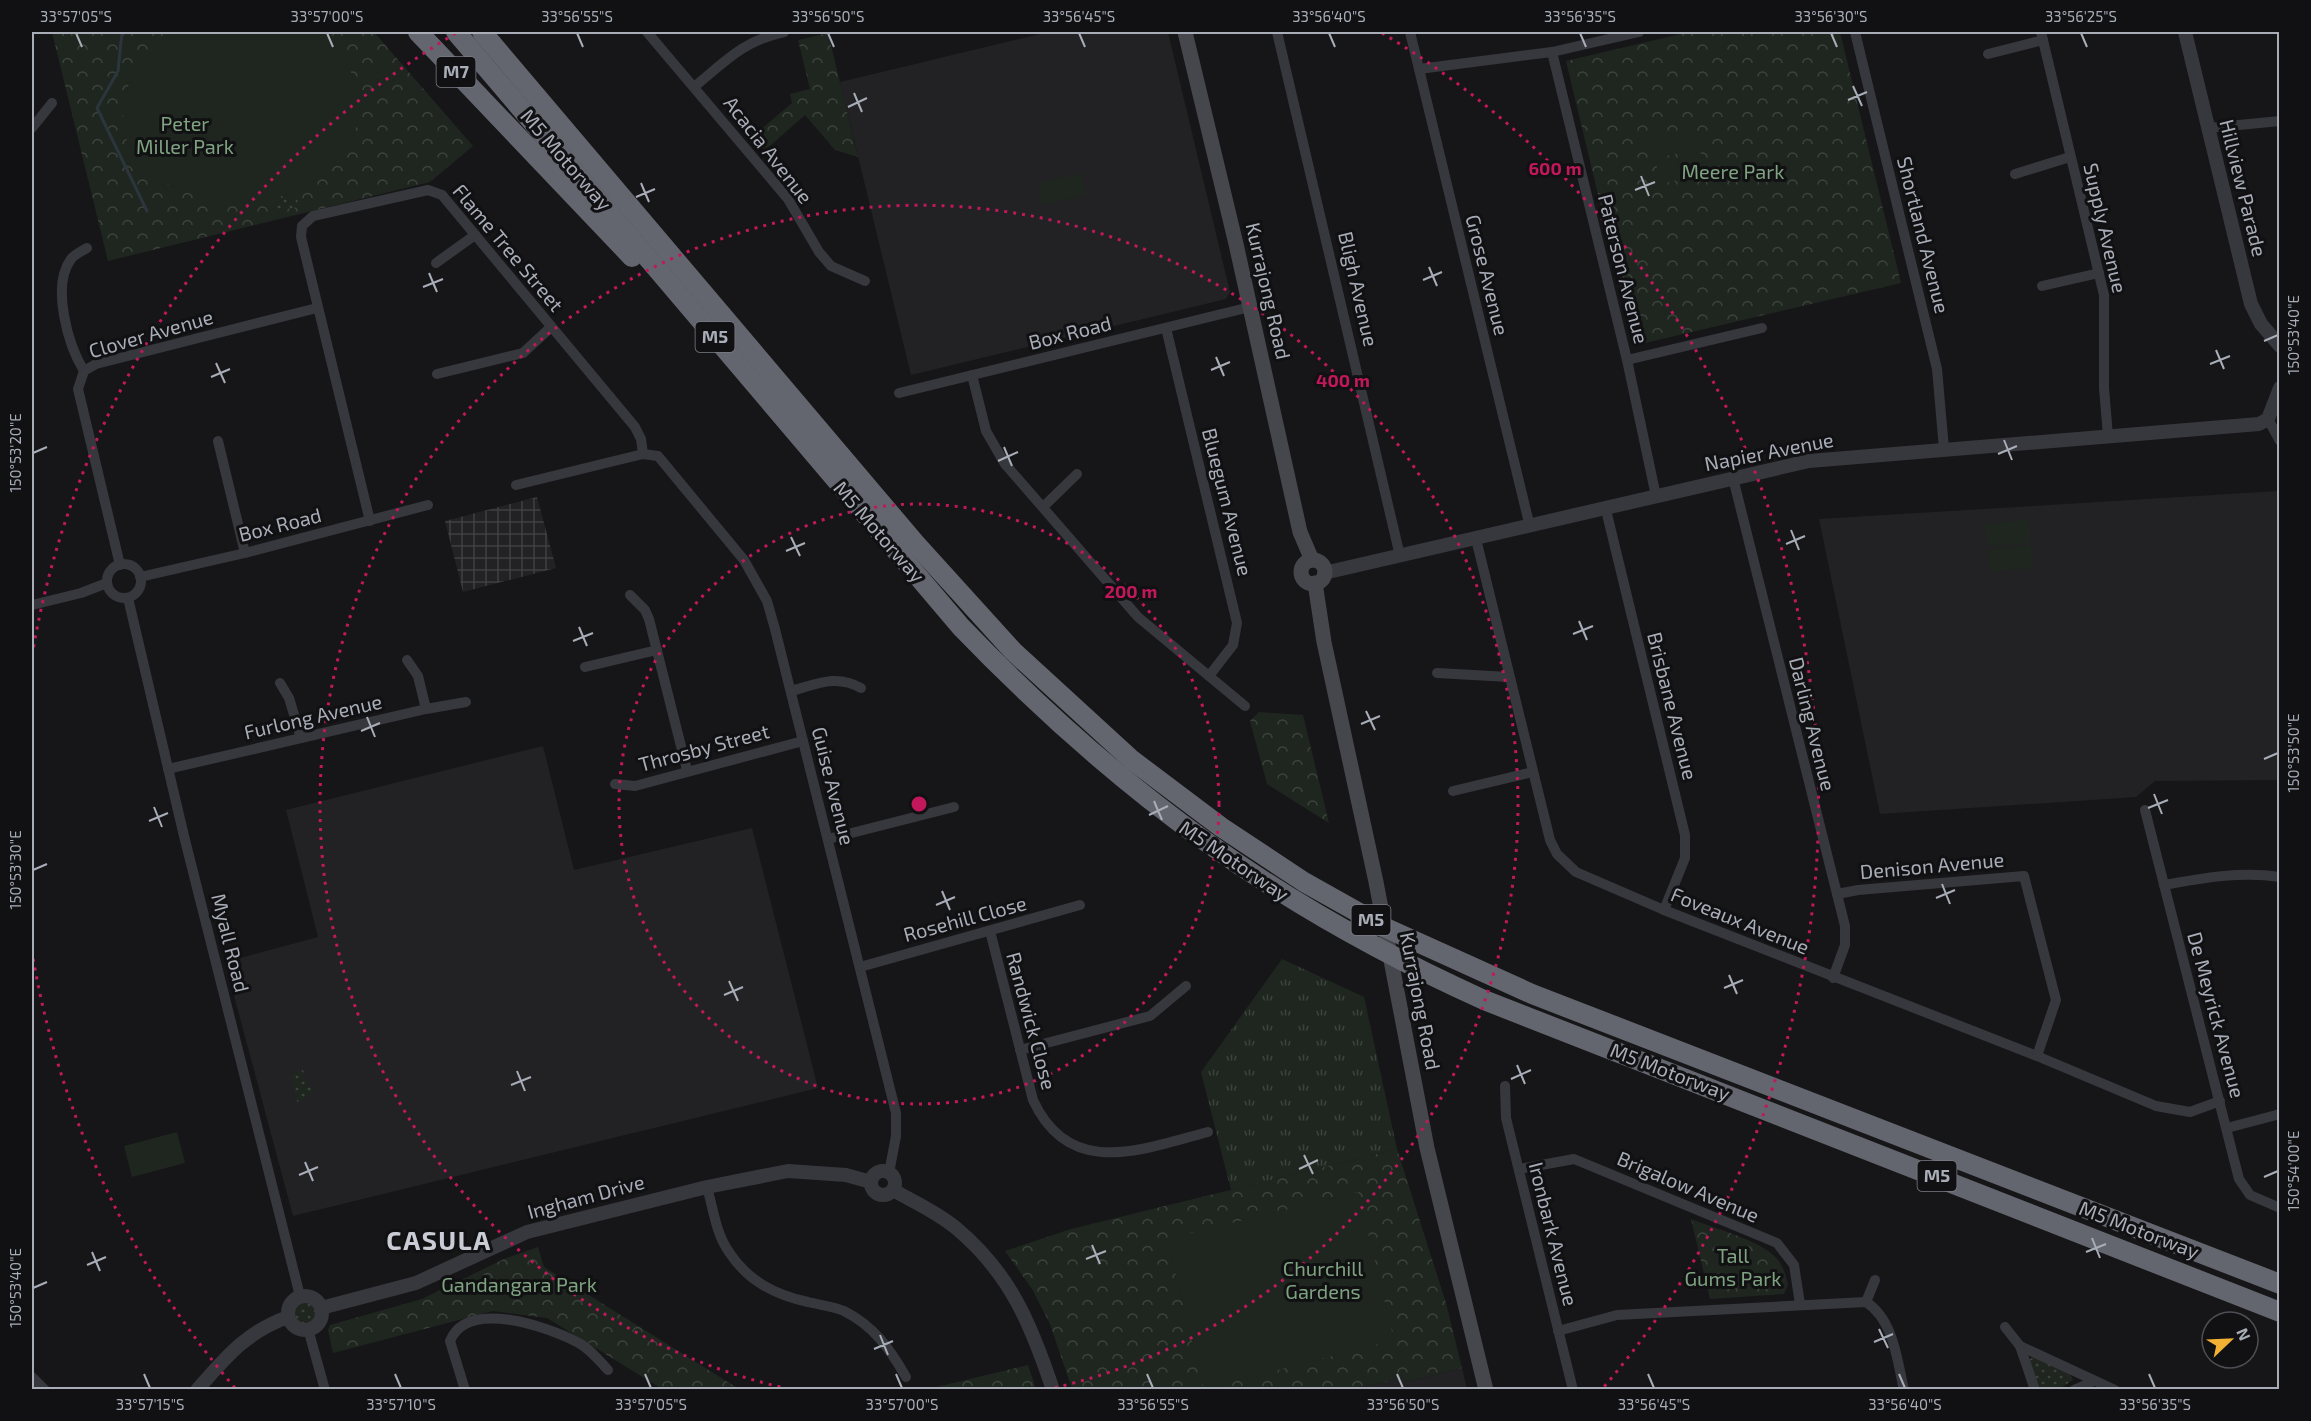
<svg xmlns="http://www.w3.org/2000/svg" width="2311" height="1421" viewBox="0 0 2311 1421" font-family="'Exo 2',sans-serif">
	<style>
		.built { fill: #222225 }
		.industrial { fill: url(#industrial-grid) }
		.grass { fill: url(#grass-tufts) }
		.forest { fill: url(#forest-crowns) }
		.garden { fill: url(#garden-dots) }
		.pitch { fill: #1e261f }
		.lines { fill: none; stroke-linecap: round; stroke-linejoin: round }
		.stream { stroke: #2c353c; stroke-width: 3 }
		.minor { stroke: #37383d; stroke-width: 10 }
		.tertiary { stroke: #37383d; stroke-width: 14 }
		.secondary { stroke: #45474d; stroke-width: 15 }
		.motorway { stroke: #63666e; stroke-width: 20 }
		.ticks { fill: none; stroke: #a8adb8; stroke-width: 2 }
		.ring { fill: none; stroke: #c2185b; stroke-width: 3; stroke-dasharray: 3 6 }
		.labels { text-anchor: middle; stroke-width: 6; stroke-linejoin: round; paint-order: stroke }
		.shield { fill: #111113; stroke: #7b7e86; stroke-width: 1.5 }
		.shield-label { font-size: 18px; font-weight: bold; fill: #a8adb8 }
		.park-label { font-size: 20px; fill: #7fa381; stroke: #111113 }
		.street-label { font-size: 20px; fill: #a8adb8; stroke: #111113 }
		.district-label { font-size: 26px; font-weight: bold; letter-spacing: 1.5px; fill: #c9ccd4; stroke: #111113 }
		.centre { fill: #c2185b; stroke: #111113; stroke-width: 3 }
		.ring-label { font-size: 18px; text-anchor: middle; font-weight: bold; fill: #c2185b; stroke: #111113; stroke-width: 6; stroke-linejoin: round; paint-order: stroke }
		.neatline { fill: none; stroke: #a8adb8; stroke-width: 2 }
		.ticks-label { font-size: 15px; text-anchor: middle; fill: #a8adb8 }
	</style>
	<defs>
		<pattern id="industrial-grid" width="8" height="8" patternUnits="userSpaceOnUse" patternTransform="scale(1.5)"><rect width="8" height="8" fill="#222225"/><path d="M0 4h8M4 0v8" fill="none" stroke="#3f3f43"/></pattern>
		<pattern id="grass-tufts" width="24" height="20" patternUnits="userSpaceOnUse" patternTransform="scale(1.5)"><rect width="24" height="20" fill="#1e261f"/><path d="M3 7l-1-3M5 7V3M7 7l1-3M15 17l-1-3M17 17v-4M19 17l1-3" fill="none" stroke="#3c433d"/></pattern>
		<pattern id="forest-crowns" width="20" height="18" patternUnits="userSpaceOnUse" patternTransform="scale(1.5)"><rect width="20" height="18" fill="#1e261f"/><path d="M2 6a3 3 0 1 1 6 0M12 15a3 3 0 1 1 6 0" fill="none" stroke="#3c433d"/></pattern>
		<pattern id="garden-dots" width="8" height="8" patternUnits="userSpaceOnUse" patternTransform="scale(1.5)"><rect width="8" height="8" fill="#1e261f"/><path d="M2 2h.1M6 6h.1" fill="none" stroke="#3c433d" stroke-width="1.8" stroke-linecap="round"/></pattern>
	</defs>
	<rect width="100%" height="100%" fill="#161618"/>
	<g class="built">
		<path d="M1048 32H1168L1230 292 1226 299 911 375 840 82Z"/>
		<path d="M2279 491V780L2155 781 2136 797 1880 814 1819 519Z"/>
		<path d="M543 746 574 870 752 828 818 1088 293 1216 225 962 318 937 286 810Z"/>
		<path d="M1462 1368 1467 1389 1353 1390 1400 1378 1406 1382Z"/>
	</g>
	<path class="industrial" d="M537 497 556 568 463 592 445 521Z"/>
	<path class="grass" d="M1282 959 1364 997 1397 1149 1231 1190 1201 1072Z"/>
	<g class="forest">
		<path d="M52 32H374L473 146 430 182 108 261Z"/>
		<path d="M1689 32H1840L1901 283 1645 343 1632 336 1566 61Z"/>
		<path d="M828 33 858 157 835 150 805 115 764 151 752 137 792 103 790 94 810 89 798 40Z"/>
		<path d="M1259 712 1303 715 1329 823 1267 784 1250 721Z"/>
		<path d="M1397 1149 1446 1303 1462 1368 1406 1382 1400 1378 1353 1390 1072 1389 1050 1324 1032 1289 1005 1251 1071 1229Z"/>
		<path d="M1691 1219C1713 1228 1763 1241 1777 1259 1784 1267 1786 1276 1788 1285L1784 1294 1710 1299Z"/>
		<path d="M538 1247 544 1267 739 1389H662L547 1318 493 1311 333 1353 328 1330 330 1325 422 1299 504 1259Z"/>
		<path d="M1028 1365 1036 1389H928Z"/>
	</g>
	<g class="garden">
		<path d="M296 195 299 207 274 211 273 203Z"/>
		<path d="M303 1070 308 1085 316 1090 298 1104 291 1075Z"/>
		<circle cx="305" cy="1312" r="12"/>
		<path d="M2034 1356 2070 1374 2073 1380 2059 1389H2039L2029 1360Z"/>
	</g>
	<g class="pitch">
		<path d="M183 32H310C363 63 378 117 333 164 324 173 312 184 300 189 257 209 199 205 160 179 139 165 124 146 123 120 121 77 148 51 183 32Z"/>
		<path d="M385 61 388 67 391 66 395 80 382 86 373 66Z"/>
		<path d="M1695 127 1700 148 1679 153 1674 132Z"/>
		<path d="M1671 132 1676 154 1655 158 1650 137Z"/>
		<path d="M1701 153 1705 174 1684 179 1679 158Z"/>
		<path d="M1677 158 1682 179 1661 184 1656 163Z"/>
		<path d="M1081 173 1086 195 1042 205 1038 183Z"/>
		<path d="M2029 520 2031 543 1987 546 1985 524Z"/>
		<path d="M2031 545 2033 568 1990 572 1988 549Z"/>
		<path d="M177 1132 185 1163 132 1177 124 1146Z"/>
		<path d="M1358 1192 1394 1340 1204 1389 1167 1239Z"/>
	</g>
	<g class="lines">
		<path class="stream" d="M122 32 118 71 97 108 147 211"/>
		<g class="minor">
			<path d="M647 32 788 199 819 252 831 266 865 281"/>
			<path d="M1277 32 1400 556"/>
			<path d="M1410 32 1530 527"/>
			<path d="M1855 32 1937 369 1944 449"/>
			<path d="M2041 32 2104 295V388L2108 436"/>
			<path d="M1552 52 1627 360 1656 496"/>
			<path d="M1988 54 2043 40"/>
			<path d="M1419 69 1552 52 1639 32"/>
			<path d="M694 87C726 61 743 41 784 32"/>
			<path d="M32 128 52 103"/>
			<path d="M2208 128 2280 121"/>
			<path d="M2015 174 2070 157"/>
			<path d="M436 263 475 235"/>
			<path d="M2042 286 2099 273"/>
			<path d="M1166 328 1237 623 1233 645 1209 676"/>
			<path d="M1627 360 1762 328"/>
			<path d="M84 371C68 345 51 286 71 259 75 254 82 251 87 248"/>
			<path d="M437 374 523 353 551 327"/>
			<path d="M972 375 986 431 1005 464 1138 617 1245 706"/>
			<path d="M899 393 1250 307"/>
			<path d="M2268 419 2280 441"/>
			<path d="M218 441 245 553"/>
			<path d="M1733 478 1845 926V945L1833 978"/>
			<path d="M516 485 643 454 658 456 744 560 767 601 775 629 896 1113V1136L889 1173"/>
			<path d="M1043 507 1077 474"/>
			<path d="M1606 510 1685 835V858L1664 910"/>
			<path d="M370 521 301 237 302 226 313 216 428 190 442 195 635 427 641 439 643 454"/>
			<path d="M1476 539 1550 840 1557 854 1576 872 1664 910 2037 1056 2156 1106 2190 1112 2220 1101"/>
			<circle cx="124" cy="581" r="17"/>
			<path d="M120 565 78 389 84 371 96 364 317 308"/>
			<path d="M140 577 245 553 428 505"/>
			<path d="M630 595 645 610 649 619 687 770"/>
			<path d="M128 598 184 836 300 1296"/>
			<path d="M32 605 81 593 107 583"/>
			<path d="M407 660 418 676 426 709"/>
			<path d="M585 667 657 650"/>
			<path d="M1437 673 1509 677"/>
			<path d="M280 683 289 698 301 738"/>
			<path d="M791 691C817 684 836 674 861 688"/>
			<path d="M168 769 426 709 466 702"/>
			<path d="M615 784 635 786 803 741"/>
			<path d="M1453 791 1533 772"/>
			<path d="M2145 810 2239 1179 2250 1195 2280 1208"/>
			<path d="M828 839 954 807"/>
			<path d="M2164 885C2202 878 2241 871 2280 877"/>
			<path d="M1837 894 1858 890 2024 876 2056 1000 2037 1056"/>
			<path d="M990 931 1033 1100C1070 1180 1142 1149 1208 1132"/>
			<path d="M860 967 1080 905"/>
			<path d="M1020 1050 1150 1016 1186 986"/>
			<path d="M1505 1086 1506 1118 1573 1390"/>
			<path d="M2227 1128 2280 1114"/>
			<path d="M1519 1169 1574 1159 1777 1243 1794 1265 1800 1304"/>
			<path d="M707 1187C713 1208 716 1234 729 1252 748 1281 775 1295 808 1302 820 1305 832 1306 844 1311 874 1326 890 1349 906 1377"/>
			<path d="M1866 1302 1875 1280"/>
			<path d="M2005 1327 2020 1346 2115 1390"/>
			<path d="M308 1329 325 1390"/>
			<path d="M1558 1331 1617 1315 1866 1302C1894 1320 1897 1360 1904 1390"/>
			<path d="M2020 1346 2035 1390"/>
			<path d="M32 1377 45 1390"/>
			<path d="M465 1390 450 1341C467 1298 548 1327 577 1342 589 1348 599 1360 608 1370"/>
			<path d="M2074 1390 2094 1381"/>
		</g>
		<g class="tertiary">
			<path d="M2185 32 2251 304 2261 324 2280 346"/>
			<path d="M1324 573 1809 461 2259 424 2268 419 2280 388"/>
			<circle cx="883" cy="1183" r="12"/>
			<path d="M893 1190C914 1202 937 1212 956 1228 1010 1273 1031 1324 1053 1390"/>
			<circle cx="305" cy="1313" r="17"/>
			<path d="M321 1308 416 1283 527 1232 707 1187 788 1171 846 1175 871 1182"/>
			<path d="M197 1390C226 1357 246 1332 288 1317"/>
		</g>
		<g class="secondary">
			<path d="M1185 32 1236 244 1300 532 1312 560"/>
			<circle cx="1313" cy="572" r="12"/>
			<path d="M1315 583 1324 642 1376 882 1427 1148 1486 1390"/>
		</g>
		<g class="motorway">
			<path d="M418 32 632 257"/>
			<path d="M456 32 961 627C1120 792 1275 906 1484 1000L2280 1312"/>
			<path d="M482 32 915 543 1013 651 1132 760 1221 827 1304 882 1386 928 1532 994 2280 1284"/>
		</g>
	</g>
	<path class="ticks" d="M76 33 82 47M327 33 333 47M577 33 583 47M828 33 834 47M1079 33 1085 47M1329 33 1335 47M1580 33 1586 47M1831 33 1837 47M2081 33 2087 47M1853 86 1862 106M854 93 862 112M1848 100 1867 92M848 107 867 98M1641 176 1649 196M641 183 649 202M1635 190 1655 182M636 197 655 189M1429 267 1437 286M429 273 437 292M1423 280 1442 272M423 287 443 279M2264 341 2278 335M2216 350 2224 369M1216 357 1224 376M216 363 225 383M2210 364 2230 356M1211 370 1230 362M211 377 230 369M2004 440 2012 460M1004 447 1012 466M33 453 47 447M1998 454 2017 446M998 461 1018 452M1791 530 1799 550M791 537 800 556M1786 544 1805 536M786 551 805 543M1579 621 1587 640M579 627 587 646M1573 634 1593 626M573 641 593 633M1366 711 1375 730M367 717 375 737M1361 724 1380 716M361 731 380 723M2264 759 2278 753M2154 794 2162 814M1154 801 1162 820M154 807 162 827M2148 808 2168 800M1149 815 1168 806M149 821 168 813M33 870 47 864M1942 884 1950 904M942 891 950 910M1936 898 1955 890M936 905 955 897M1729 975 1737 994M729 981 738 1001M1724 988 1743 980M724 995 743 987M1517 1065 1525 1084M517 1071 525 1091M1511 1079 1531 1070M511 1085 531 1077M1304 1155 1313 1174M305 1162 313 1181M1299 1169 1318 1160M299 1175 318 1167M2264 1177 2278 1171M2092 1238 2100 1258M1092 1245 1100 1264M92 1252 100 1271M2086 1252 2106 1244M1086 1259 1106 1251M87 1265 106 1257M33 1288 47 1282M1879 1329 1888 1348M880 1335 888 1355M1874 1342 1893 1334M874 1349 893 1341M144 1374 150 1388M395 1374 401 1388M645 1374 651 1388M896 1374 902 1388M1147 1374 1153 1388M1397 1374 1403 1388M1648 1374 1654 1388M1899 1374 1905 1388M2149 1374 2155 1388"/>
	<g class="ring">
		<circle cx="919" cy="804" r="300"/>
		<path d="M789 1389A599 599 0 1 1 1049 1389"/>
		<path d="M235 1388A899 899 0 0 1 32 952M32 656A899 899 0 0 1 456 33M1382 33A899 899 0 0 1 1603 1388"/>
	</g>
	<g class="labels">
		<g class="shield">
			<rect x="436.5" y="57" width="39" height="30" rx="4.5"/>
			<rect x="695.5" y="322" width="39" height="30" rx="4.5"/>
			<rect x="1351.5" y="905" width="39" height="30" rx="4.5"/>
			<rect x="1917.5" y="1161" width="39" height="30" rx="4.5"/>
		</g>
		<g class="shield-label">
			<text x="456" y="78">M7</text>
			<text x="715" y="343">M5</text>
			<text x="1371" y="926">M5</text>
			<text x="1937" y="1182">M5</text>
		</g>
		<g class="park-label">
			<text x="185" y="131">Peter<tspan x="185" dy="23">Miller Park</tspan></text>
			<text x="1733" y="179">Meere Park</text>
			<text x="1733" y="1263">Tall<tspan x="1733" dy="23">Gums Park</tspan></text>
			<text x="1323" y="1276">Churchill<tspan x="1323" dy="23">Gardens</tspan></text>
			<text x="519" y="1292">Gandangara Park</text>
		</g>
		<g class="street-label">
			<text transform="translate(768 150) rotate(52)" y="7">Acacia Avenue</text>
			<text transform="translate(566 160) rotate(49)" y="7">M5 Motorway</text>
			<text transform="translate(2243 188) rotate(76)" y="7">Hillview Parade</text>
			<text transform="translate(2105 228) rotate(77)" y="7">Supply Avenue</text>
			<text transform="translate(1923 235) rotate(76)" y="7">Shortland Avenue</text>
			<text transform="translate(508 248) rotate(50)" y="7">Flame Tree Street</text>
			<text transform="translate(1623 269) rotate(76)" y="7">Paterson Avenue</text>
			<text transform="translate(1487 275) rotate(76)" y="7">Grose Avenue</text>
			<text transform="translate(1358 289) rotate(77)" y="7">Bligh Avenue</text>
			<text transform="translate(1268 291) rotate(77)" y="7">Kurrajong Road</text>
			<text transform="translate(1070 333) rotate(-14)" y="7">Box Road</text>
			<text transform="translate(151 334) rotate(-16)" y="7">Clover Avenue</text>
			<text transform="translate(1769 452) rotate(-11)" y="7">Napier Avenue</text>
			<text transform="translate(1227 502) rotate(76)" y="7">Bluegum Avenue</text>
			<text transform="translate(280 525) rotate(-14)" y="7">Box Road</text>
			<text transform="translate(879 532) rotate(49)" y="7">M5 Motorway</text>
			<text transform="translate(1672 706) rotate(76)" y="7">Brisbane Avenue</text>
			<text transform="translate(313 717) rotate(-13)" y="7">Furlong Avenue</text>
			<text transform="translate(1812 724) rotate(76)" y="7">Darling Avenue</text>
			<text transform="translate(704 748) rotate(-15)" y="7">Throsby Street</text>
			<text transform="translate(833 786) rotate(76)" y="7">Guise Avenue</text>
			<text transform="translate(1234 861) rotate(34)" y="7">M5 Motorway</text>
			<text transform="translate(1932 866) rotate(-5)" y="7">Denison Avenue</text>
			<text transform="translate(965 919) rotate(-15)" y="7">Rosehill Close</text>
			<text transform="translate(1740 921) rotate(22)" y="7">Foveaux Avenue</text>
			<text transform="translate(230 943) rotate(76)" y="7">Myall Road</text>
			<text transform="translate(1420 1001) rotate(79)" y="7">Kurrajong Road</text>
			<text transform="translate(2216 1015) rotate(75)" y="7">De Meyrick Avenue</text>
			<text transform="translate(1031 1021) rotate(75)" y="7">Randwick Close</text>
			<text transform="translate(1670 1072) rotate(21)" y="7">M5 Motorway</text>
			<text transform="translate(1688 1187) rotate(23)" y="7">Brigalow Avenue</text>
			<text transform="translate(586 1197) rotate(-15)" y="7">Ingham Drive</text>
			<text transform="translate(2139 1230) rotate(21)" y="7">M5 Motorway</text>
			<text transform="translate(1553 1234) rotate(76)" y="7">Ironbark Avenue</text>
		</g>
		<g class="district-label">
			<text x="439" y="1250">CASULA</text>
		</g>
	</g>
	<circle cx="919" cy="804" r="9" class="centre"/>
	<g class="ring-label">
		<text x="1555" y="175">600 m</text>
		<text x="1343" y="387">400 m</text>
		<text x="1131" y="598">200 m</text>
	</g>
	<rect width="2311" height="1421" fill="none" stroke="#111113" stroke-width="66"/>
	<g transform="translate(2230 1340) rotate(67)"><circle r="28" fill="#111113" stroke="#4d4f55" stroke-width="1.5"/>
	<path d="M0-4.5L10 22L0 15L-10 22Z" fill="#f2b134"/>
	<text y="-9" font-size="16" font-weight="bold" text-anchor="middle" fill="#a8adb8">N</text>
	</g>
	<rect x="33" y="33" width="2245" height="1355" class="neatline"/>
	<g class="ticks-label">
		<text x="76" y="22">33°57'05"S</text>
		<text x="327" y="22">33°57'00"S</text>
		<text x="577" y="22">33°56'55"S</text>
		<text x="828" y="22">33°56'50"S</text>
		<text x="1079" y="22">33°56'45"S</text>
		<text x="1329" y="22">33°56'40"S</text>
		<text x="1580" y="22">33°56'35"S</text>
		<text x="1831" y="22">33°56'30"S</text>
		<text x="2081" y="22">33°56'25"S</text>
		<text transform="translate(2294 335) rotate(-90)" y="5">150°53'40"E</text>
		<text transform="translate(16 453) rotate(-90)" y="5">150°53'20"E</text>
		<text transform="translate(2294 753) rotate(-90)" y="5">150°53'50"E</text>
		<text transform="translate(16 870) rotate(-90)" y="5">150°53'30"E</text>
		<text transform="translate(2294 1171) rotate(-90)" y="5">150°54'00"E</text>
		<text transform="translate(16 1288) rotate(-90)" y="5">150°53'40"E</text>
		<text x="150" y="1410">33°57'15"S</text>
		<text x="401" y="1410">33°57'10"S</text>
		<text x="651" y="1410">33°57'05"S</text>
		<text x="902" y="1410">33°57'00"S</text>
		<text x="1153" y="1410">33°56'55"S</text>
		<text x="1403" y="1410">33°56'50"S</text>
		<text x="1654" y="1410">33°56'45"S</text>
		<text x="1905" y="1410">33°56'40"S</text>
		<text x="2155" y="1410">33°56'35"S</text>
	</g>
</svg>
